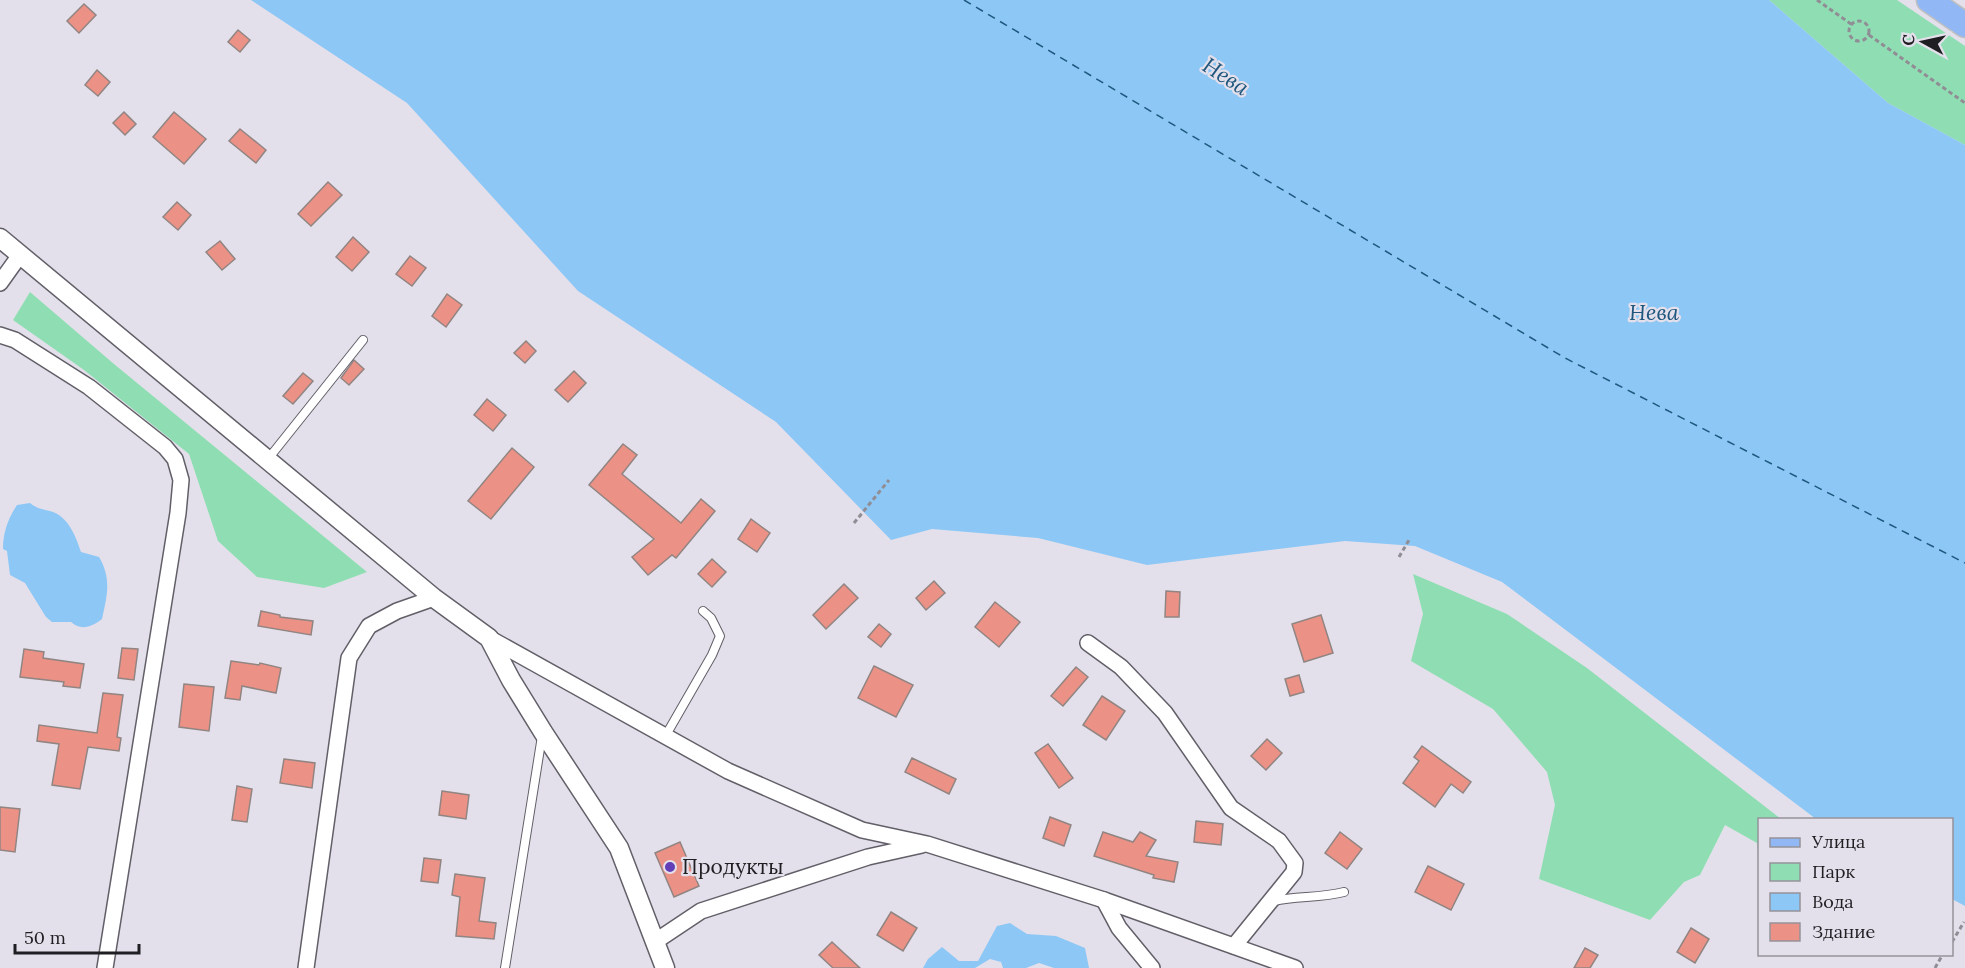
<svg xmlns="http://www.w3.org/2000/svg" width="1965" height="968" viewBox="0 0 1965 968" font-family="Lora,serif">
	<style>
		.green { fill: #8fdeb3 }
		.water { fill: #8cc7f6 }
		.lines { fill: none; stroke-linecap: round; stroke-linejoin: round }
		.ferry { stroke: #20577e; stroke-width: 1.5; stroke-dasharray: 8 6; stroke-linecap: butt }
		.building { fill: #ec9185; stroke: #918583; stroke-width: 1.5 }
		.service-casing { stroke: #625f68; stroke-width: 10 }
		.minor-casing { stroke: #625f68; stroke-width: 18 }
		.tertiary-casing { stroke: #625f68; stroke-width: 21 }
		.primary-casing { stroke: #c0c0c1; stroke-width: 27 }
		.path { stroke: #908d95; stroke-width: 3; stroke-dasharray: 4.5 3; stroke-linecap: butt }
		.service { stroke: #fff; stroke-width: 8 }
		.minor { stroke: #fff; stroke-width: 15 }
		.tertiary { stroke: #fff; stroke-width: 18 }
		.primary { stroke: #91b7f4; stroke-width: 24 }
		.poi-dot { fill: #623eb7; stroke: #e4e0eb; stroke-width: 2 }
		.labels { text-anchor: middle; stroke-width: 4.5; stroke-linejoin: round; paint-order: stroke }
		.poi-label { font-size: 21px; fill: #1f1e22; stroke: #e4e0eb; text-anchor: start }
		.water-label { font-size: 22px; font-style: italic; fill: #20577e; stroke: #e4e0eb }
	</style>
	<rect width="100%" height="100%" fill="#e4e0eb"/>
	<g class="green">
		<path d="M1769 0H1897L1965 46V145L1888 103Z"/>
		<path d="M30 292 114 364 367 572 324 588 257 577 218 541 189 454 84 370 13 320Z"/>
		<path d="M1413 574 1507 614 1587 668 1781 819 1760 820 1759 860 1757 843 1725 825 1700 875 1684 882 1650 920 1539 879 1555 805 1547 772 1493 709 1411 661 1423 614Z"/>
	</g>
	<g class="water">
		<path d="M251 0H1769L1888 103 1965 145V906L1952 899V820L1816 819 1502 582 1415 546 1345 541 1147 565 1038 538 932 529 891 540 776 422 578 291 407 103Z"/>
		<path d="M30 503C39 510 44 509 53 512 69 518 76 537 81 552L99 557C112 579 107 596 102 619 92 627 81 631 71 622H52L46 617 25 583 10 575 7 551 3 549C3 532 8 519 17 505Z"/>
		<path d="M1010 923 1027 934 1056 936 1085 948 1089 968H1054L1039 963 1026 968H1003L1001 962 990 959 975 968H923L928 959 942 947 959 961H978L997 926Z"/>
	</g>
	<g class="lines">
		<path class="ferry" d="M964 0 1565 358 1965 563"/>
	</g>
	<g class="building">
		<path d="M84 4 96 15 79 33 67 21Z"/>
		<path d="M238 30 250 40 240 52 228 42Z"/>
		<path d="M97 70 110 82 98 96 85 85Z"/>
		<path d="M124 112 136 124 125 135 113 123Z"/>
		<path d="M174 112 206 139 184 164 153 137Z"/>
		<path d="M240 129 266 150 256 163 229 141Z"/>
		<path d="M328 182 342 195 311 226 298 214Z"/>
		<path d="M177 202 191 215 178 230 163 217Z"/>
		<path d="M353 237 369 252 352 271 336 257Z"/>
		<path d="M220 241 235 259 222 270 206 252Z"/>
		<path d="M410 256 426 268 412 286 396 274Z"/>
		<path d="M447 294 462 305 446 327 432 316Z"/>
		<path d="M526 341 536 351 525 363 514 353Z"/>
		<path d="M354 360 364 369 349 385 341 378Z"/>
		<path d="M574 371 586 383 568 402 555 390Z"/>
		<path d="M303 373 313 381 293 404 283 396Z"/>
		<path d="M487 399 506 415 493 431 474 415Z"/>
		<path d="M623 444 637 455 622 474 681 523 701 499 715 511 676 558 672 555 648 575 632 557 654 539 589 485Z"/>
		<path d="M512 448 534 467 491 519 468 501Z"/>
		<path d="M751 519 770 533 757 552 738 539Z"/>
		<path d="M712 559 726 572 712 587 698 574Z"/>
		<path d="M934 581 945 593 926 610 916 598Z"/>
		<path d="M844 584 858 598 826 629 813 615Z"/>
		<path d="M1166 591 1180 592 1179 617H1165Z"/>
		<path d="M995 602 1020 622 999 647 975 627Z"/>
		<path d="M261 611 280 615V617L313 621 311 635 258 626Z"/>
		<path d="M1321 615 1333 653 1304 662 1292 624Z"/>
		<path d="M879 624 891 634 881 647 868 637Z"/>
		<path d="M122 648 138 649 134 680 118 678Z"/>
		<path d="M24 649 44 652 43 658 84 664 80 688 63 686 64 682 20 677Z"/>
		<path d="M231 661 259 665 260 663 281 668 276 693 242 686 240 700 225 698Z"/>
		<path d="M874 666 913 685 896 717 858 698Z"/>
		<path d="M1076 667 1088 677 1063 706 1051 696Z"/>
		<path d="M1299 675 1304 692 1290 696 1285 679Z"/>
		<path d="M184 684 214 687 209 731 179 727Z"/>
		<path d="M103 693 123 695 117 737 121 738 119 751 88 747 80 789 52 785 59 744 37 741 39 725 97 733Z"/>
		<path d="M1102 696 1125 711 1106 740 1083 725Z"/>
		<path d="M1267 739 1282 753 1266 770 1251 756Z"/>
		<path d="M1048 744 1073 778 1059 788 1035 753Z"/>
		<path d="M1422 746 1471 782 1463 793 1451 784 1435 807 1403 783 1419 761 1414 757Z"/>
		<path d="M912 758 956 779 949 794 905 772Z"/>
		<path d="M284 759 315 763 312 788 280 783Z"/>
		<path d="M237 786 252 789 247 822 232 820Z"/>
		<path d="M442 791 469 795 466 819 439 815Z"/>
		<path d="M0 807 20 809 15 852 0 850Z"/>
		<path d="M1050 817 1071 825 1064 846 1043 838Z"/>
		<path d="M1196 821 1223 824 1221 845 1194 842Z"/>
		<path d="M1103 832 1133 842 1140 832 1156 840 1146 856 1178 862 1174 882 1153 878 1154 875 1094 856Z"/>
		<path d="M1340 832 1362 849 1347 869 1325 853Z"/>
		<path d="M680 842 699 886 674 897 655 853Z"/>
		<path d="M424 858 441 860 438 883 421 881Z"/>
		<path d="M1428 866 1464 884 1451 910 1415 892Z"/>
		<path d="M455 874 485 878 479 921 496 923 494 939 456 936 460 897 452 895Z"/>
		<path d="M891 912 917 928 903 951 877 935Z"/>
		<path d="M1691 928 1709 939 1695 963 1677 952Z"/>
		<path d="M832 942 860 968H833L819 955Z"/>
		<path d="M1585 948 1598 955 1590 968H1574Z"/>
	</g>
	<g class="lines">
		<defs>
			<g id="service">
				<path d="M268 459 363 340"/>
				<path d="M666 735 712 655 720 636 711 618 703 611"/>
				<path d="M1274 901C1297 896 1320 898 1344 892"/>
				<path d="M505 968 542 736"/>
			</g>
			<g id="minor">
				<path d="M0 283 20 255"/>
				<path d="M0 335 15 340 89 387 165 447 175 459 181 480 178 513 105 968"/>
				<path d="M489 638 728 771 862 830 927 844 1104 900 1295 968"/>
				<path d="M1088 643 1121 667 1165 713 1231 808 1279 841 1295 863 1294 872 1234 946"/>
				<path d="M1104 900 1119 928 1152 968"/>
				<path d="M656 941 701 911 868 857 922 845"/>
				<path d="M306 968 349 658 369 626 397 611 434 598"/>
			</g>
			<path id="tertiary" d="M0 238 434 598 489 638 511 680 543 732 619 848 665 968"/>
			<path id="primary" d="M1929 0 1965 25"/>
		</defs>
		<use href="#service" class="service-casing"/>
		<use href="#minor" class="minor-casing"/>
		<use href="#tertiary" class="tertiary-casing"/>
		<use href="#primary" class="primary-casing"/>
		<g class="path">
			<path d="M1817 0 1851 24"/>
			<circle cx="1859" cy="31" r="10"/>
			<path d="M1869 35 1965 103"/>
			<path d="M854 523 889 480"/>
			<path d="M1399 557 1409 540"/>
			<path d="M1952 942 1964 922"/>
			<path d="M1935 968 1943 954"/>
		</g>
		<use href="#service" class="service"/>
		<use href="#minor" class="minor"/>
		<use href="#tertiary" class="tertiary"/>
		<use href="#primary" class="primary"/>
	</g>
	<circle class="poi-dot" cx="670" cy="867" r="6"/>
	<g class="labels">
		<g class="poi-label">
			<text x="682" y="874">Продукты</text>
		</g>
		<g class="water-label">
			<text transform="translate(1226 76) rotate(33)" y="8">Нева</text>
			<text x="1654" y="320">Нева</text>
		</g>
	</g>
	<rect x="1758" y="818" width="195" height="138" fill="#e4e0eb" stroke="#95929b" stroke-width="1.5"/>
	<rect x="1770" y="838" width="30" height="9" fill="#91b7f4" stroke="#95929b" stroke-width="1.5"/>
	<text x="1812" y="848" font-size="18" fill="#1f1e22">Улица</text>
	<rect x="1770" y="863" width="30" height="18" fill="#8fdeb3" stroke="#95929b" stroke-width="1.5"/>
	<text x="1812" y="878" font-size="18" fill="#1f1e22">Парк</text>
	<rect x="1770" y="893" width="30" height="18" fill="#8cc7f6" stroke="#95929b" stroke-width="1.5"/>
	<text x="1812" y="908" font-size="18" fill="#1f1e22">Вода</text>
	<rect x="1770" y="923" width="30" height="18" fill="#ec9185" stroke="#95929b" stroke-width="1.5"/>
	<text x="1812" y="938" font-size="18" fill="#1f1e22">Здание</text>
	<g transform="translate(1923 42) rotate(278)" stroke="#e4e0eb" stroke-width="4.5" paint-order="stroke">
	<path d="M0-4.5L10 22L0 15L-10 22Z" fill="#1f1e22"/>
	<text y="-9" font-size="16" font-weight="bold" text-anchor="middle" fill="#1f1e22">С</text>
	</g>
	<path d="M15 944v9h124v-9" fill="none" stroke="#1f1e22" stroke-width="3"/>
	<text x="24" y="944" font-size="18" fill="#1f1e22" stroke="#e4e0eb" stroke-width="4.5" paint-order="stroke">50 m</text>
</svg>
